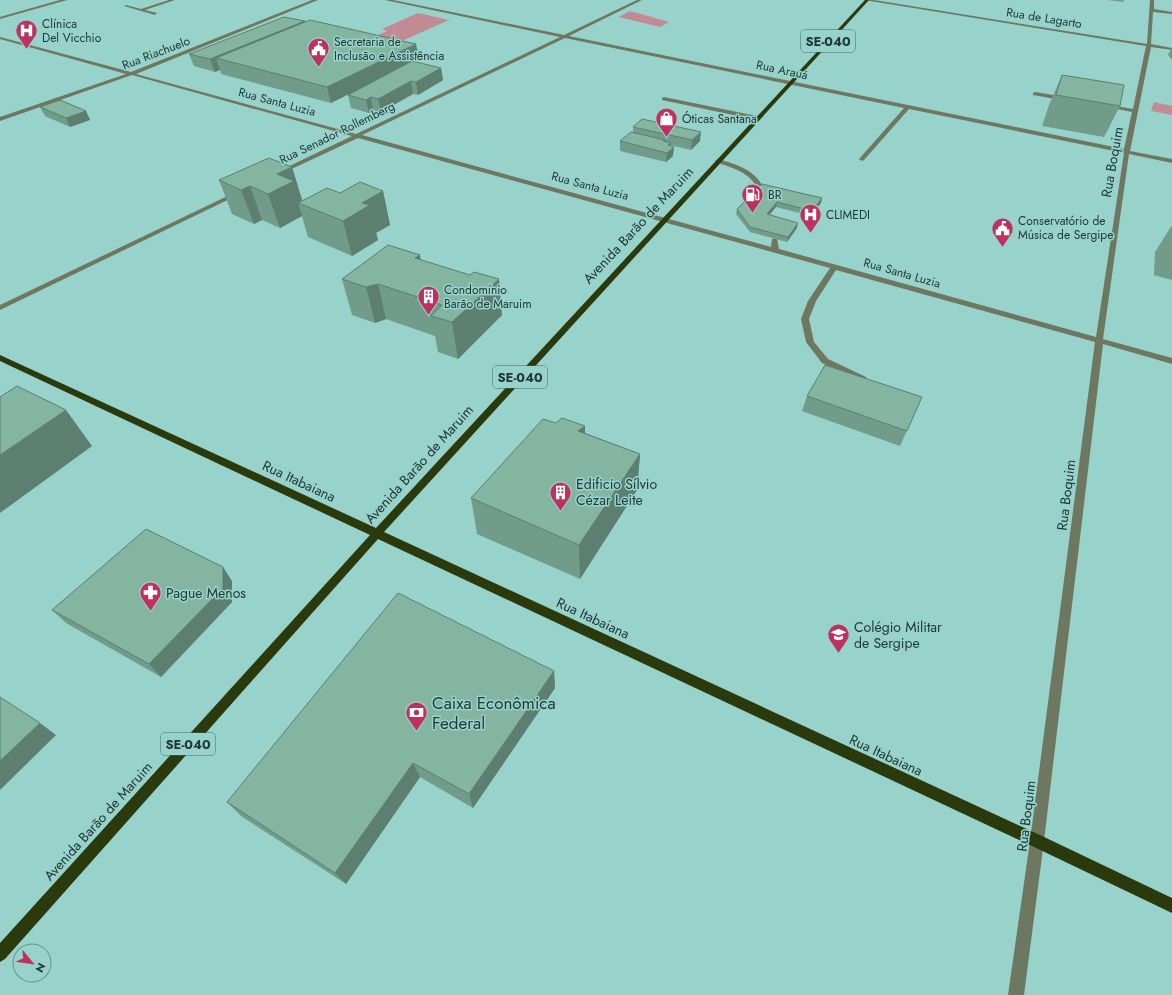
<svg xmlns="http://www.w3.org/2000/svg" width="1172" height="995" viewBox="0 0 1172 995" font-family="Jost,sans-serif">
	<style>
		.green { fill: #c28a95 }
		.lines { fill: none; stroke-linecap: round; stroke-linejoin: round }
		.minor { fill: #6e7860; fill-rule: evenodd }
		.major { fill: #2b3a0c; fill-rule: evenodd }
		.wall { fill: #719c8a }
		.shaded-wall { fill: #5c7f70 }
		.building { fill: #83b5a0; stroke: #5c7f70 }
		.labels { text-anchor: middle; stroke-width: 3; stroke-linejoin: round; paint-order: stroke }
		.far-street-label { font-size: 12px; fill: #213936; stroke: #97d2cb }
		.far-poi-label { font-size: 12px; fill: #213936; stroke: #97d2cb; text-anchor: start }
		.shield { fill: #97d2cb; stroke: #446763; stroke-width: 1 }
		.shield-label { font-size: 13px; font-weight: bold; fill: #213936 }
		.street-label { font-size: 14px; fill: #213936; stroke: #97d2cb }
		.poi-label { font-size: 14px; fill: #213936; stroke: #97d2cb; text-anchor: start }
		.near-poi-label { font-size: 17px; fill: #213936; stroke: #97d2cb; text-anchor: start }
	</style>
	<rect width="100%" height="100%" fill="#97d2cb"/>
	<g class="green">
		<path d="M630 11 669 22 660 27 619 17Z"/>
		<path d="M418 13 449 20 395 44 372 38 387 31 382 29Z"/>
		<path d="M1154 102 1172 106V115L1151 111Z"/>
	</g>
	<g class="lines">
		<g class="minor">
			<path d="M60 0H67L0 19V17Z"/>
			<path d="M169 0H175L145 10 157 13 155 15 124 6 126 5 141 9Z"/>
			<path d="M312 0H318L136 74 356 134 560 37 385 0H393L564 35 637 0H642L569 36 1124 149 1132 112 1102 106 1105 104 1133 109 1146 46 864 0H874L1147 44 1150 0H1154V9L1172 12V14L1153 12 1151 44 1172 48V50L1151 47 1130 151 1172 159V163L1129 154 1103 339 1172 358V364L1103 344 1044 841 1024 995H1008L1030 841 1095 342 836 270 816 301 809 319 814 342 828 359 866 377 867 379 866 381 863 382 822 363 806 342 801 319 808 301 830 268 358 138 283 173H279V171L352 136 132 75 0 121V117L126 74 0 39V37L131 72ZM565 38 904 108 860 158 859 159 862 161 864 160 909 109 1124 153 1096 337 779 249 777 238 772 239 771 247 362 135Z"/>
			<path d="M1035 92 1066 97 1069 99 1066 101 1033 95V93Z"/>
			<path d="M664 97 757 116 760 118 757 120 662 100V98Z"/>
			<path d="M718 159C736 164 756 170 764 189L759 190C748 171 735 169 716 162L715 161Z"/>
			<path d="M238 191 241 193 240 194 0 310V305Z"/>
		</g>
		<path class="major" d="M865 0H869L384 532 1042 836 1172 898V913L1032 846 378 539 5 959 0 962V943L370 535 0 361V355L376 528Z"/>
	</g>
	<g class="wall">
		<path d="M1107 0H1124L1123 2Z"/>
		<path d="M305 21V22L419 59 413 62 441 68 443 80 418 95 413 94 381 112 373 110 369 113 351 108 348 95 373 82 331 103 221 74 220 70 215 72 194 66 189 54Z"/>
		<path d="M1172 47V60L1168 55Z"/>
		<path d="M1062 75 1120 106 1104 137 1042 126 1049 105Z"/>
		<path d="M40 107 86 111 90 120 70 127 45 116Z"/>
		<path d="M633 127 700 141 691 150 670 145 673 156 666 162 620 151V141L633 133Z"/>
		<path d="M292 167 302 200 300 202 340 193 383 191 390 225 376 233 378 240 352 256 308 237 302 216 280 228 262 220 254 224 232 214 219 180Z"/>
		<path d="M762 184 822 198 821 203 811 216 776 207 769 215 797 228 787 242 750 232 736 214 737 209Z"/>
		<path d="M1172 225V280L1154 275 1155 252Z"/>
		<path d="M421 260 502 315 458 359 438 352 435 336 386 319 375 323 352 315 342 279Z"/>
		<path d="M807 396 922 397 900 446 802 411Z"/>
		<path d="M585 433 640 454 637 490 580 579 477 534 471 498Z"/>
		<path d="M232 581V602L161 677 66 623 52 610Z"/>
		<path d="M554 671 555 688 473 808 420 777 346 884 241 816 227 802Z"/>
	</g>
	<g class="shaded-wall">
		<path d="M305 21 308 33 216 58 220 70 215 72 210 59Z"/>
		<path d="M416 44 419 59 331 103 327 87Z"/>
		<path d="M441 68 443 80 418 95 416 82Z"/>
		<path d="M411 81 413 94 381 112 378 99Z"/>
		<path d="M371 97 373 110 369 113 366 100Z"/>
		<path d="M86 111 90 120 70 127 66 118Z"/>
		<path d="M701 132 700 141 691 150 692 140Z"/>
		<path d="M671 143 670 150 674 147 673 156 666 162 668 145Z"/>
		<path d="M292 167 302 200 300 201 301 204 298 203 302 216 280 228 268 194 277 174Z"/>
		<path d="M250 186 262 220 254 224 241 190Z"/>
		<path d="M383 191 390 225 376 233 378 240 352 256 343 221 362 203Z"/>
		<path d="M822 198 821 203 811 216 812 211Z"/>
		<path d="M777 202 776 207 766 219 767 214Z"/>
		<path d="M798 223 797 228 787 242 788 237Z"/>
		<path d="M420 255 426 290 415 258Z"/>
		<path d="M499 279 502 315 458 359 452 322Z"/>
		<path d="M378 284 386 319 375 323 366 287Z"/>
		<path d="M66 410 92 446 0 513V455Z"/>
		<path d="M585 426V463L578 431Z"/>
		<path d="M640 454 637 490 580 579 579 545Z"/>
		<path d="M223 567 232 581V602L161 677 149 664Z"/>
		<path d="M554 671 555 688 473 808 469 794Z"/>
		<path d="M40 723 56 735 0 790V761Z"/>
		<path d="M413 763 420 777 346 884 335 873Z"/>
	</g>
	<g class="building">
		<path d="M284 17 305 21 210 59 189 54Z"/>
		<path d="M310 20 416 44 327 87 216 58Z"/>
		<path d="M412 61 441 68 416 82 411 81 378 99 371 97 366 100 348 95Z"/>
		<path d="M1062 75 1124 85 1120 106 1056 95Z"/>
		<path d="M60 100 86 111 66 118 40 107Z"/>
		<path d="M642 119 701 132 692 140 633 127Z"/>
		<path d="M631 132 665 140 663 141 671 143 668 145 674 147 667 153 620 141Z"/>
		<path d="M269 158 292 167 277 174 294 181 268 194 250 186 241 190 219 180Z"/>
		<path d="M360 182 383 191 362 203 370 205 343 221 298 203 327 188 340 193Z"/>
		<path d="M762 184 822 198 812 211 777 202 767 214 798 223 788 237 750 227 737 209Z"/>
		<path d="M388 245 420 255 415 258 470 275 474 272 499 279 452 322 431 316 442 305 378 284 366 287 342 279Z"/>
		<path d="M825 365 922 397 907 431 807 396Z"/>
		<path d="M17 386 66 410 0 455V397Z"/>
		<path d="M562 418 585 426 578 431 640 454 579 545 471 498 543 419 556 423Z"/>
		<path d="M146 529 223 567V588L149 664 52 610Z"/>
		<path d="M398 593 554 671 469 794 413 763 335 873 227 802Z"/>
		<path d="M0 697 40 723 0 761Z"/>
	</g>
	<defs>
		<symbol id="hospital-pin" viewBox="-11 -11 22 30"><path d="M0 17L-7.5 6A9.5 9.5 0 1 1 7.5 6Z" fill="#be305e" stroke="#97d2cb"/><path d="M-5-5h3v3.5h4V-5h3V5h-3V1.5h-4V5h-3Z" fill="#fff"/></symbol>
		<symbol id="civic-pin" viewBox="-11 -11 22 30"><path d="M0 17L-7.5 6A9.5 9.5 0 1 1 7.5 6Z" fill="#be305e" stroke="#97d2cb"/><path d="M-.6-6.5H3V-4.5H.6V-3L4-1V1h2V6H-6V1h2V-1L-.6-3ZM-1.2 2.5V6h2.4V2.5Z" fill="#fff"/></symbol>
		<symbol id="shop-pin" viewBox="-11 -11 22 30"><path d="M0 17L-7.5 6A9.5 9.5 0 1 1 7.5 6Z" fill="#be305e" stroke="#97d2cb"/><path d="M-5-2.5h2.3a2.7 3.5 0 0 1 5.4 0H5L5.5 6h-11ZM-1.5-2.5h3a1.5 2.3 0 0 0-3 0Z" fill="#fff"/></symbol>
		<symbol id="fuel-pin" viewBox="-11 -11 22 30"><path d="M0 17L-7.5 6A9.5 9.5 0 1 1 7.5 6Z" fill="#be305e" stroke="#97d2cb"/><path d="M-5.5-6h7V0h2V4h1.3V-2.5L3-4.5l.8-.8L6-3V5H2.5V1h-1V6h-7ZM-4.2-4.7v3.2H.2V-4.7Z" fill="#fff"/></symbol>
		<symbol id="building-pin" viewBox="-11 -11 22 30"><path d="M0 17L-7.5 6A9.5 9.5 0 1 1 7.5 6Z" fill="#be305e" stroke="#97d2cb"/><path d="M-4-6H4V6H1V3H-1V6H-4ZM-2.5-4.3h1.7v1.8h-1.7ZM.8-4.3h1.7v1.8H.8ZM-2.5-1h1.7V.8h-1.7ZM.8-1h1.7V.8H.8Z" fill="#fff"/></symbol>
		<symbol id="pharmacy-pin" viewBox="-11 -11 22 30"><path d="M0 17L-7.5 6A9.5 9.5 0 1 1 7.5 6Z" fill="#be305e" stroke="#97d2cb"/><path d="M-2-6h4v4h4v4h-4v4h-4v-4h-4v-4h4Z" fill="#fff"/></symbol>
		<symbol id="university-pin" viewBox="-11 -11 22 30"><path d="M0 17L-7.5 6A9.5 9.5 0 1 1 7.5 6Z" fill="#be305e" stroke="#97d2cb"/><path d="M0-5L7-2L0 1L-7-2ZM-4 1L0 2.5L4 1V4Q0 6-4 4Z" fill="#fff"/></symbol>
		<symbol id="bank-pin" viewBox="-11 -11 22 30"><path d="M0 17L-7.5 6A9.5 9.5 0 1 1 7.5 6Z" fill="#be305e" stroke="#97d2cb"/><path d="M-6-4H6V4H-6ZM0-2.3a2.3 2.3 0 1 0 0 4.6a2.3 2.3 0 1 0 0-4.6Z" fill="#fff"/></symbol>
	</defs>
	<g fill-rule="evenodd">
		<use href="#hospital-pin" x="14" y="18" width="25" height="34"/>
		<use href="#civic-pin" x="306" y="36" width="25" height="34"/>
		<use href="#shop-pin" x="654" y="106" width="25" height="34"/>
		<use href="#fuel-pin" x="740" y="182" width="25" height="34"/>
		<use href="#hospital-pin" x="798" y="202" width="25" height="34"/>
		<use href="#civic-pin" x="990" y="216" width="25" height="34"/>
		<use href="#building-pin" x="416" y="284" width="25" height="34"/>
		<use href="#building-pin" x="548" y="480" width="25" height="34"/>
		<use href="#pharmacy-pin" x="138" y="580" width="25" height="34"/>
		<use href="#university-pin" x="826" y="622" width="25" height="34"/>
		<use href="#bank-pin" x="404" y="700" width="25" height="34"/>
	</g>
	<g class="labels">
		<g class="far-street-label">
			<text transform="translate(1044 18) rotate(9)" y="4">Rua de Lagarto</text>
			<text transform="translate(156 53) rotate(-21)" y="4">Rua Riachuelo</text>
			<text transform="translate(782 70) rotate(12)" y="4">Rua Arauá</text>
			<text transform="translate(277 102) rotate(15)" y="4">Rua Santa Luzia</text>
			<text transform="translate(337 133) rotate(-26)" y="4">Rua Senador Rollemberg</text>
			<text transform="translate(590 186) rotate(15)" y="4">Rua Santa Luzia</text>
			<text transform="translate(902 273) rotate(16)" y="4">Rua Santa Luzia</text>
		</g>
		<g class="far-poi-label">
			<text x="42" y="28">Clínica<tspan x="42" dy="14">Del Vicchio</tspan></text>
			<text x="334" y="46">Secretaria de<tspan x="334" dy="14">Inclusão e Assistência</tspan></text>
			<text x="682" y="123">Óticas Santana</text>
			<text x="768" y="199">BR</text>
			<text x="826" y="219">CLIMEDI</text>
			<text x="1018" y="225">Conservatório de<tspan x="1018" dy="14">Música de Sergipe</tspan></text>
			<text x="444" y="294">Condomínio<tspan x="444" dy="14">Barão de Maruim</tspan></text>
		</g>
		<g class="shield">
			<rect x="801" y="30" width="54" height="22" rx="3"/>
			<rect x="493" y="366" width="54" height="22" rx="3"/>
			<rect x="161" y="733" width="54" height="22" rx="3"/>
		</g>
		<g class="shield-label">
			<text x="828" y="46">SE-040</text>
			<text x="520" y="382">SE-040</text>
			<text x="188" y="749">SE-040</text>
		</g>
		<g class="street-label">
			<text transform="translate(1112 162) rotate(-80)" y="5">Rua Boquim</text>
			<text transform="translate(638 225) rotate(-47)" y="5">Avenida Barão de Maruim</text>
			<text transform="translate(419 464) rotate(-48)" y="5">Avenida Barão de Maruim</text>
			<text transform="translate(299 481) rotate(25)" y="5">Rua Itabaiana</text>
			<text transform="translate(1066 495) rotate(-83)" y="5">Rua Boquim</text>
			<text transform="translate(593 618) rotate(25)" y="5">Rua Itabaiana</text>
			<text transform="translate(886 755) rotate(25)" y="5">Rua Itabaiana</text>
			<text transform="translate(1026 816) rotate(-83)" y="5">Rua Boquim</text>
			<text transform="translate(98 821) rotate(-48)" y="5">Avenida Barão de Maruim</text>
		</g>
		<g class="poi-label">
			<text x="576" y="489">Edificio Sílvio<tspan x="576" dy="16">Cézar Leite</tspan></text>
			<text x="166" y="598">Pague Menos</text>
			<text x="854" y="632">Colégio Militar<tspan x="854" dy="16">de Sergipe</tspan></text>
		</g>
		<g class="near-poi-label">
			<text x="432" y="709">Caixa Econômica<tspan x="432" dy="20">Federal</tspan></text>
		</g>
	</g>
	<g transform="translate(32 963) rotate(119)"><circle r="19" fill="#97d2cb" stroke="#68958f"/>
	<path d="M0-3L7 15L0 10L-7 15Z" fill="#be305e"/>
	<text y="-6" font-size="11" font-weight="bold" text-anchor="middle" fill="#213936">N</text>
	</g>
</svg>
